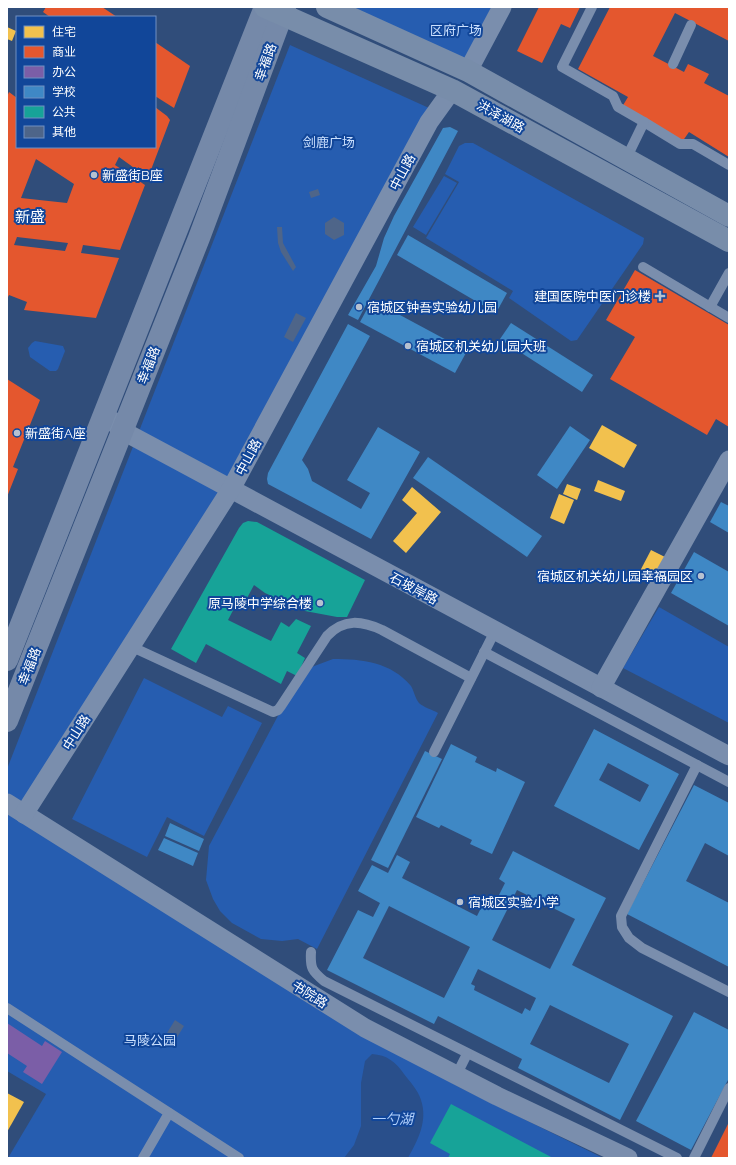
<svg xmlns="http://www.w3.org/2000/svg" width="736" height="1165" viewBox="0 0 736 1165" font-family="Raleway,'Noto Sans SC',sans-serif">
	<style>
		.green { fill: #265db0 }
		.water { fill: #294f8b }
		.homes { fill: #f2c14e }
		.shops { fill: #e4572e; fill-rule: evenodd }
		.offices { fill: #7b5ea7 }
		.schools { fill: #3f88c5; fill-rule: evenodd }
		.public { fill: #17a398 }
		.building { fill: #4e6589 }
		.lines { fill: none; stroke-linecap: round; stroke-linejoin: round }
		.lane { stroke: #7a8ead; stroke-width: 10 }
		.street { stroke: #7a8ead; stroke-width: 19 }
		.secondary { stroke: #7589a9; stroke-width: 22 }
		.primary { stroke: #788daa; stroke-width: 22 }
		.poi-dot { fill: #b7c1d0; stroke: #114699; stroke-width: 1.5 }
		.labels { text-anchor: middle; stroke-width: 4; stroke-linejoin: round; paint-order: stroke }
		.park-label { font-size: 13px; fill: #cbe0fe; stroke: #114699 }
		.street-label { font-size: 13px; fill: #fff; stroke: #114699 }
		.poi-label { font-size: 13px; fill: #fff; stroke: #114699; text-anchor: start }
		.water-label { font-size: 14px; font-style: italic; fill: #b0cffb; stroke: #114699 }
		.quarter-label { font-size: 15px; fill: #fff; stroke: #114699 }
	</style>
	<rect width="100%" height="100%" fill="#304d7a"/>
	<g class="green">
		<path d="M349 7H495L468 57 463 58Z"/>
		<path d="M290 45 429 108 230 474 23 801 14 799 7 793V769Z"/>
		<path d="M465 143H473L644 238 643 244 577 340 571 341 509 298 513 291 426 238 459 182 445 174 459 146Z"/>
		<path d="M444 176 457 183 426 235 413 227Z"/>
		<path d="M35 341 63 346 65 351 58 369 56 371H50L30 357 28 348 32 343Z"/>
		<path d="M659 607 729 647V723L623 668Z"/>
		<path d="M333 659C362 659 391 662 411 686 414 691 415 698 419 703 423 707 433 710 438 713L317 949 298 939 282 941 261 939 232 923 220 911 213 899 206 880 209 846 297 680 309 668Z"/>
		<path d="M144 678 222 717 228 706 262 723 204 836 167 817 147 857 72 819Z"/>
		<path d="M7 813 457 1086 603 1158H8L46 1094 7 1071Z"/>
	</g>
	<path class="water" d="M372 1054C387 1055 396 1062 404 1074 410 1082 418 1090 421 1100 428 1121 418 1140 408 1158H344L354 1145 361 1126V1083L365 1061Z"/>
	<g class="homes">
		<path d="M7 27 16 31 12 41 7 39Z"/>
		<path d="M602 425 637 445 624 468 589 448Z"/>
		<path d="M598 480 625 491 621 501 594 491Z"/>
		<path d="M567 484 581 489 577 500 563 494Z"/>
		<path d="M412 487 441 512 406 553 393 541 417 513 402 500Z"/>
		<path d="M559 494 574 500 564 524 550 518Z"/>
		<path d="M651 550 665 557 653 580 639 573Z"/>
		<path d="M7 1093 24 1102 7 1132Z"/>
	</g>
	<g class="shops">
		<path d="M46 7H102L117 17H50L43 12Z"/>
		<path d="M539 7H580L570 28 561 24 542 63 517 51Z"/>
		<path d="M610 7H729V41L675 13 653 56 684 72 688 64 709 74 704 83 729 96V157L689 132 682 142 622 107 628 97 578 69Z"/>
		<path d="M155 42 190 66 174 108 155 96Z"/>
		<path d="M9 92 17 98V147H155V107L167 116 170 120 149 175 138 167 137 170 119 157 115 165 145 185 120 250 83 245 81 253 119 258 96 318 24 310 27 302 9 295 7 299V97ZM36 159 74 184 67 203 21 198ZM17 237 68 243 65 251 14 245Z"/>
		<path d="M635 270 729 325V427L716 419 707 435 610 379 635 337 606 320Z"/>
		<path d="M7 379 40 400 13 467 18 469 7 497Z"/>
		<path d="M729 1122V1158H711Z"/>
	</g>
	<path class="offices" d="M7 1023 42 1046 45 1041 62 1052 42 1084 23 1072 27 1066 7 1053Z"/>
	<g class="schools">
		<path d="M450 127 458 131 358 320 348 315 376 266 384 238 394 216 443 128Z"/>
		<path d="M408 235 507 293 496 313 397 255Z"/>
		<path d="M372 300 467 351 455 373 360 322Z"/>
		<path d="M511 323 593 375 582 392 500 339Z"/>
		<path d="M348 324 370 336 302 460 308 469 312 481 361 509 370 493 347 480 378 427 420 452 371 539 268 484 267 479 268 473Z"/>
		<path d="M570 426 590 440 557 489 537 475Z"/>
		<path d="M428 457 542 536 527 557 413 478Z"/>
		<path d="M721 502 729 506V533L710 522Z"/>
		<path d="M694 552 729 572V626L671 593Z"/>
		<path d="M594 729 679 774 639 850 554 806ZM608 763 649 785 640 802 599 780Z"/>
		<path d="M451 744 477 757 475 762 496 772 497 768 525 782 492 854 470 844 472 840 441 825 439 828 416 817Z"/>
		<path d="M425 751 442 759 388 868 371 860Z"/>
		<path d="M694 785 729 803V856L705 843 686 881 729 903V967L627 914Z"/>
		<path d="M170 823 204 839 199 851 165 836Z"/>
		<path d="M164 838 198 853 193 866 158 850Z"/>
		<path d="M513 851 606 898 572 965 673 1016 620 1120 518 1068 522 1059 438 1016 434 1024 327 970 358 910 373 917 380 903 358 891 372 865 388 873 397 855 410 862 402 878 477 916 485 900 494 905 505 883 499 879ZM517 890 575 919 550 969 492 940ZM389 906 470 947 444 998 363 958ZM478 969 536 998 530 1011 525 1008 522 1014 474 990 475 986 471 984ZM550 1005 629 1044 609 1083 530 1044Z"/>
		<path d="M694 1012 729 1030V1078L691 1150 636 1121Z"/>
	</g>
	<g class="public">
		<path d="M248 521 257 522 365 580 347 617H337L305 611 265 593 254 585 246 600 240 597 228 620 271 641 281 622 289 627 296 619 311 626 297 653 305 658 297 676 287 671 281 684 206 644 196 663 171 649 239 528 243 523Z"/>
		<path d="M451 1104 553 1158H448L450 1154 430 1143Z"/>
	</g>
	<g class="building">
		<path d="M318 189 320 195 311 198 309 192Z"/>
		<path d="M334 217 344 223V235L334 240 325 234V223Z"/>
		<path d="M277 227H282L283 243 296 267 293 271 281 252 278 243Z"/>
		<path d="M296 313 306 318 293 342 284 337Z"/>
		<path d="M175 1020 184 1026 176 1039 167 1033Z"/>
	</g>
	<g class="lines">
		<g class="lane">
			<path d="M592 7 562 67 613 96 618 107 644 122 680 144H693L729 165"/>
			<path d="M673 64 691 25"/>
			<path d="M626 159 644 122"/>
			<path d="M643 267 729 318"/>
			<path d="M710 307 729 273"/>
			<path d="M130 646 273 712 278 710 281 706 327 636C344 618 362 621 382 630L471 678"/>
			<path d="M484 652 729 782"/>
			<path d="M434 752 495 631"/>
			<path d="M697 765 621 916 622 927 629 938 642 948 729 992"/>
			<path d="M311 952C310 968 312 971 324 981L677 1158"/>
			<path d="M7 1008 239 1158"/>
			<path d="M456 1076 467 1054"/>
			<path d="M143 1158 169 1113"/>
			<path d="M694 1158 729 1088"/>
		</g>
		<g class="street">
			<path d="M468 71 502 7"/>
			<path d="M113 421 121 430 729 756"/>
			<path d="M601 688 729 460"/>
			<path d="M7 803 365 1028 497 1096 628 1158"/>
			<path d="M24 814 231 489 429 122 452 90"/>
		</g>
		<g class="secondary">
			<path d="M7 660 265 7"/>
			<path d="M7 721 199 238 285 7"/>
		</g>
		<g class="primary">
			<path d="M265 7 452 90 729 241"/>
			<path d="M327 7 468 71 729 216"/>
		</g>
	</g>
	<g class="poi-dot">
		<circle cx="94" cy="175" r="4"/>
		<path d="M658 290h4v4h4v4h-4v4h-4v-4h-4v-4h4z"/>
		<circle cx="359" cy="307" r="4"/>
		<circle cx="408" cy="346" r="4"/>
		<circle cx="17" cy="433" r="4"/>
		<circle cx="701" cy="576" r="4"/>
		<circle cx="320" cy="603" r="4"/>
		<circle cx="460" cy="902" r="4"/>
	</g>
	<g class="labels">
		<g class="park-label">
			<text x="456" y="35">区府广场</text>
			<text x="329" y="147">剑鹿广场</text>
			<text x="150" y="1045">马陵公园</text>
		</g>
		<g class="street-label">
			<text transform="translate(265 62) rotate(-70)" y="5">幸福路</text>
			<text transform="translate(501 116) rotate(29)" y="5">洪泽湖路</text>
			<text transform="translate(402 172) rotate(-62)" y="5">中山路</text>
			<text transform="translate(148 365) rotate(-68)" y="5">幸福路</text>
			<text transform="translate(248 457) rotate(-62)" y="5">中山路</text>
			<text transform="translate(414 588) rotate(28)" y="5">石坡岸路</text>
			<text transform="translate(29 666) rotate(-68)" y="5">幸福路</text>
			<text transform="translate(76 732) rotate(-58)" y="5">中山路</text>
			<text transform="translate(310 994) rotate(32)" y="5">书院路</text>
		</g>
		<g class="poi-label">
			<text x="102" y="180">新盛街B座</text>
			<text x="651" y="301" text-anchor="end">建国医院中医门诊楼</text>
			<text x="367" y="312">宿城区钟吾实验幼儿园</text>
			<text x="416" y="351">宿城区机关幼儿园大班</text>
			<text x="25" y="438">新盛街A座</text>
			<text x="693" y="581" text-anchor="end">宿城区机关幼儿园幸福园区</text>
			<text x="312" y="608" text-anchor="end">原马陵中学综合楼</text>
			<text x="468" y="907">宿城区实验小学</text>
		</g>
		<g class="water-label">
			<text x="392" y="1124">一勺湖</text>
		</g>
		<g class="quarter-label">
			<text x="30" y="222">新盛</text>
		</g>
	</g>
	<rect width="736" height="1165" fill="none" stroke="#ffffff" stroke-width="16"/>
	<rect x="16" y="16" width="140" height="132" fill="#114699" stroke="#7090c2"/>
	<rect x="24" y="26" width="20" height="12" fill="#f2c14e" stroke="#7090c2"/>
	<text x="52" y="36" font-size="12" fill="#ffffff">住宅</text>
	<rect x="24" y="46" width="20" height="12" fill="#e4572e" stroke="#7090c2"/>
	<text x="52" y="56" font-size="12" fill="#ffffff">商业</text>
	<rect x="24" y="66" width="20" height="12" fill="#7b5ea7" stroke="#7090c2"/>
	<text x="52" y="76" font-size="12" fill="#ffffff">办公</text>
	<rect x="24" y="86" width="20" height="12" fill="#3f88c5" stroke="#7090c2"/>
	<text x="52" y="96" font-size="12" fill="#ffffff">学校</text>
	<rect x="24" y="106" width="20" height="12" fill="#17a398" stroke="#7090c2"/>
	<text x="52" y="116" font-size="12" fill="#ffffff">公共</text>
	<rect x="24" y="126" width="20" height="12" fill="#4e6589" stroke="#7090c2"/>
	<text x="52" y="136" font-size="12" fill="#ffffff">其他</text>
</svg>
